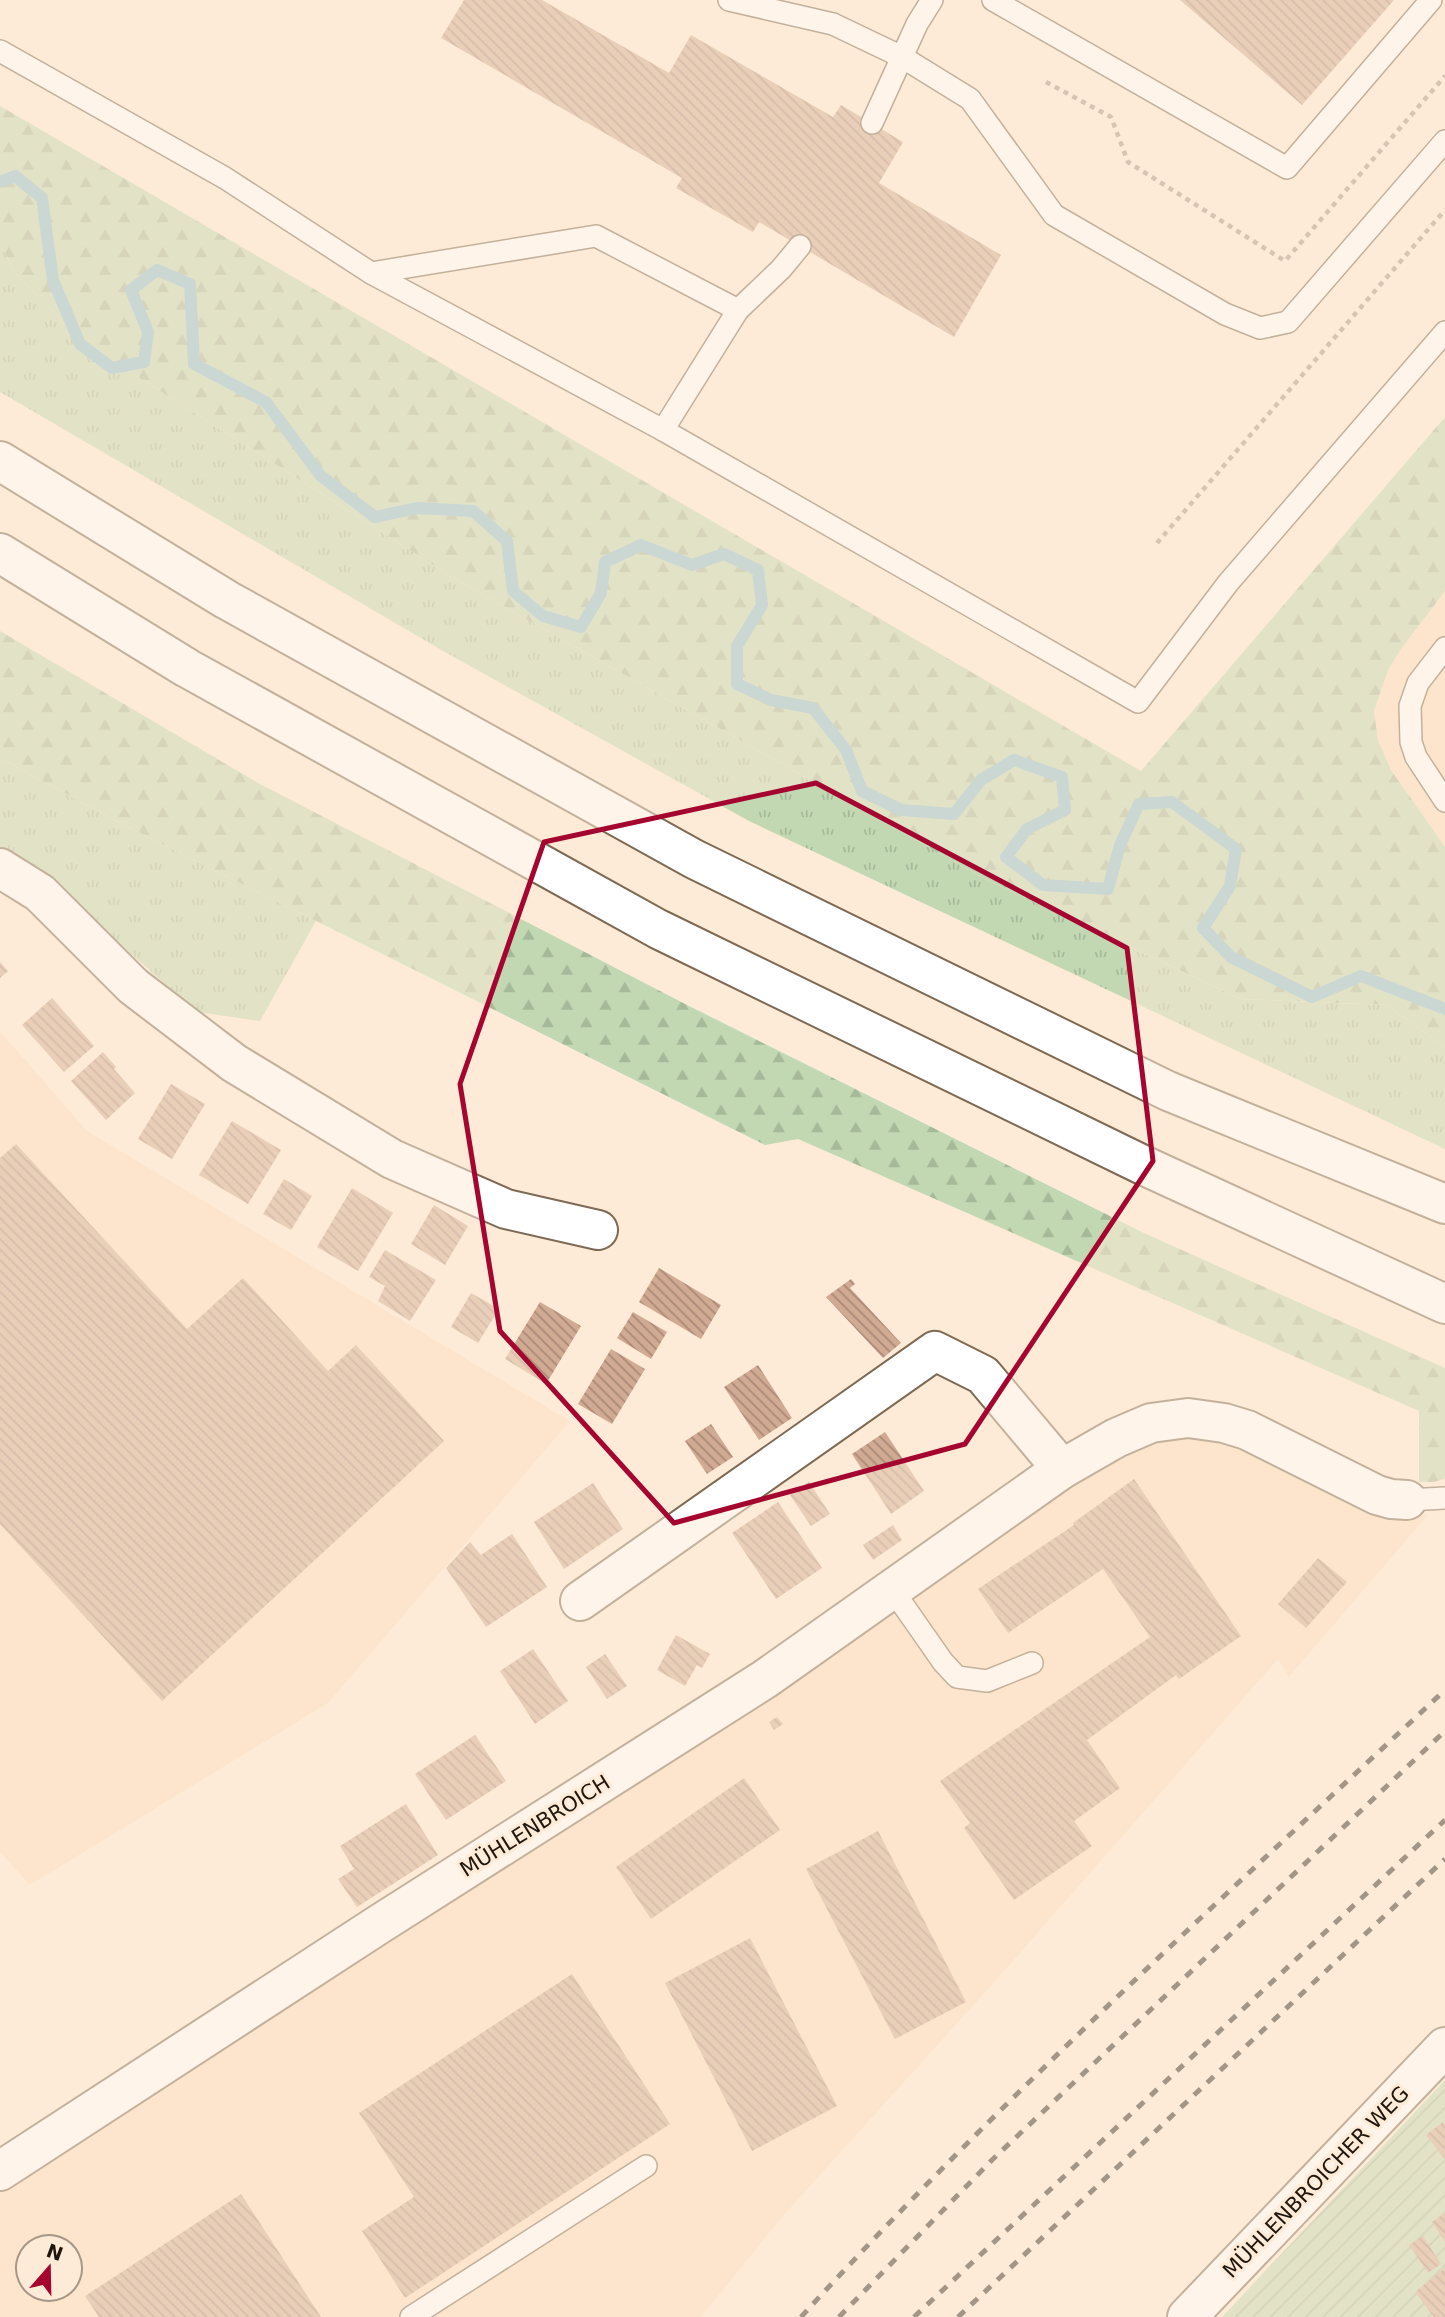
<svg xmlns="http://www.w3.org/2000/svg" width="1445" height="2317" viewBox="0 0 1445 2317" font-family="'DejaVu Sans',sans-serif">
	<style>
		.built { fill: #fbdebf; fill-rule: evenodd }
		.grass { fill: url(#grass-tufts) }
		.forest { fill: url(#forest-firs) }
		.garden { fill: url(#garden-furrows) }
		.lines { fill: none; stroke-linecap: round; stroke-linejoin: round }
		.stream { stroke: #8ebfcf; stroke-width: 12 }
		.building { fill: url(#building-back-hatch) }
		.service-casing { stroke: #7e6a54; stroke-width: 24 }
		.minor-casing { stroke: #7e6a54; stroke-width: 42 }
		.motorway-casing { stroke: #7e6a54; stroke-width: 42 }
		.path { stroke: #a79888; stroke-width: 4.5; stroke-dasharray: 5 5; stroke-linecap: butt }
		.service { stroke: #fff; stroke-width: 21 }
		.minor { stroke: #fff; stroke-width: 38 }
		.motorway { stroke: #fff; stroke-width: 38 }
		.rail { stroke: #392f25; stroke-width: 5; stroke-dasharray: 9 9; stroke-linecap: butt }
		.marked { fill: none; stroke: #a4062f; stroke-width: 5; stroke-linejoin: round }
		.labels { text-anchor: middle; stroke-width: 6; stroke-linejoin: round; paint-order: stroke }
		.street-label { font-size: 21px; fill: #1f170e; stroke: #feebd7 }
	</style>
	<defs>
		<pattern id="grass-tufts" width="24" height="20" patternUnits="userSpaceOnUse" patternTransform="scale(1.75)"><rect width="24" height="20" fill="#c2d8b3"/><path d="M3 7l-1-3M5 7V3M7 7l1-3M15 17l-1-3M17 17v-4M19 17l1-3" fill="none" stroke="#a6b999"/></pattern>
		<pattern id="forest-firs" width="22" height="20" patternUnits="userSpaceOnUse" patternTransform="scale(1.75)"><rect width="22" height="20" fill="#c2d8b3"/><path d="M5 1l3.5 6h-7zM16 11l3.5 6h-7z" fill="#a6b999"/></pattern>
		<pattern id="garden-furrows" width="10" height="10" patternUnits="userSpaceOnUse" patternTransform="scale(1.75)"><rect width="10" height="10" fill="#c2d8b3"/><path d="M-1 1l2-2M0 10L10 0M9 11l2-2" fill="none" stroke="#a6b999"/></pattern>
		<pattern id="building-back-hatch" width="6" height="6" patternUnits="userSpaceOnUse" patternTransform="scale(1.75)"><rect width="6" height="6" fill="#d1aa93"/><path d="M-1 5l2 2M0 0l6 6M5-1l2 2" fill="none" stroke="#a98976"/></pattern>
	</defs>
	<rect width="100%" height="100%" fill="#feebd7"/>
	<g class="built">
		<path d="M1445 591V847L1391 770 1378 740 1374 711 1388 670 1401 649Z"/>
		<path d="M0 1031 87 1131 570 1421 328 1703 30 1885 0 1852Z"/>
		<path d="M1211 1429 1396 1515H1428L1289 1677 1278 1659 998 1978 782 2217 701 2317H0V2193L388 1937 1075 1476 1132 1445ZM28 2247H70V2289H28Z"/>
	</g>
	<g class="grass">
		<path d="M0 244 16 274 80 340 452 577 983 878 1241 999 1387 1005 1445 1047V1149L749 821 443 651 0 392Z"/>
		<path d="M0 758 122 824 316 921 260 1021 197 1012 46 879 0 847Z"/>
	</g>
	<g class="forest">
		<path d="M0 106 1141 771 1445 417V591L1401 649 1388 670 1374 711 1378 740 1391 770 1445 847V1047L1387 1005 1241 999 983 878 452 577 80 340 16 274 0 244Z"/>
		<path d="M0 631 260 784 689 1006 1144 1233 1445 1368V1479L1434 1482H1419V1411L798 1139 765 1145 122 824 0 758Z"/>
	</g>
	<path class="garden" d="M1445 2080V2317H1222Z"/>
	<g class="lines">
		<path class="stream" d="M0 182 15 176 42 198 53 280 80 344 112 368 144 362 148 332 131 290 157 270 190 284 194 364 266 402 321 476 375 517 417 508 473 511 507 541 513 591 543 616 581 627 601 593 605 562 641 545 692 565 724 554 758 570 762 605 737 646V684L771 700 813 708 846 750 862 791 901 810 954 814 981 780 1014 760 1062 777 1065 810 1027 829 1006 857 1043 885 1108 889 1120 845 1139 804 1172 802 1236 849 1230 886 1203 928 1231 957 1312 997 1361 976 1445 1009"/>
	</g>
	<g class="building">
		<path d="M464 0H542L669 73 691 35 833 117 841 105 903 142 879 183 1001 255 954 337 759 222 753 232 676 188 682 178 441 38Z"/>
		<path d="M1180 0H1394L1302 105Z"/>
		<path d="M0 962 8 971 0 978Z"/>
		<path d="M52 998 94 1046 64 1072 22 1025Z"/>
		<path d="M103 1052 116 1067 114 1069 135 1093 106 1120 71 1081Z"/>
		<path d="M171 1084 205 1104 172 1159 138 1139Z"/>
		<path d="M232 1121 281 1150 248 1204 199 1175Z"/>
		<path d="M16 1144 187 1329 243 1278 328 1371 356 1345 444 1441 162 1701 0 1524V1158Z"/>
		<path d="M284 1179 312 1196 291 1230 263 1214Z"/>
		<path d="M352 1188 393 1213 358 1271 317 1247Z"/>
		<path d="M434 1205 468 1226 445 1265 411 1244Z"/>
		<path d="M385 1250 436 1280 410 1321 378 1301 385 1286 369 1277Z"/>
		<path d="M659 1268 721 1305 701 1339 639 1302Z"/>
		<path d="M851 1279 855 1284 850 1288 901 1343 883 1358 826 1297Z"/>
		<path d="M471 1293 499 1309 478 1343 451 1327Z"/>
		<path d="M540 1302 581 1326 546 1384 505 1359Z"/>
		<path d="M633 1312 667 1332 651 1359 617 1338Z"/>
		<path d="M611 1349 645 1369 612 1424 578 1404Z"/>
		<path d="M758 1365 792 1418 759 1440 724 1387Z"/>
		<path d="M711 1424 733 1457 707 1474 685 1441Z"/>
		<path d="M885 1432 924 1491 891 1514 852 1454Z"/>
		<path d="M1134 1479 1241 1636 1179 1679 1176 1675 1087 1740 1120 1788 1074 1821 1092 1846 1014 1900 964 1828 970 1823 940 1781 1150 1637 1103 1569 1008 1633 978 1589 1074 1525 1073 1523Z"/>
		<path d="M809 1482 830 1514 811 1526 790 1495Z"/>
		<path d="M593 1483 623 1529 564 1569 534 1522Z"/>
		<path d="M778 1502 822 1568 776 1599 732 1533Z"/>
		<path d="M893 1525 902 1540 873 1560 863 1545Z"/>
		<path d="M512 1534 547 1587 486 1627 446 1568 470 1542 481 1555Z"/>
		<path d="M1318 1558 1347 1582 1306 1628 1278 1604Z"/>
		<path d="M676 1635 710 1654 702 1668 697 1665 685 1686 657 1670Z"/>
		<path d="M533 1649 568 1701 535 1724 500 1671Z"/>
		<path d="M605 1654 627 1686 607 1699 586 1667Z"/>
		<path d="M777 1717 783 1724 774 1730 769 1722Z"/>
		<path d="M475 1735 506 1781 446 1820 415 1774Z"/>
		<path d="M744 1778 780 1830 651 1919 616 1867Z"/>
		<path d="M406 1804 438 1855 357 1907 338 1879 354 1869 340 1846Z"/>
		<path d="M878 1831 966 2002 895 2039 806 1869Z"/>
		<path d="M750 1938 837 2106 752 2151 665 1983Z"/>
		<path d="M572 1974 670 2124 405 2298 362 2231 414 2197 359 2113Z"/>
		<path d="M1443 2122 1445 2124V2159L1426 2135Z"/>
		<path d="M241 2194 321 2317H99L85 2296Z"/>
		<path d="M1445 2213V2242L1432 2222Z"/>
		<path d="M1423 2236 1441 2264 1428 2273 1409 2245Z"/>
		<path d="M1445 2268V2317H1434L1415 2292Z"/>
	</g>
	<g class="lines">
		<defs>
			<g id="service">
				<path d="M729 0 833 24 902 57 970 99 1054 215 1225 314 1260 328 1288 322 1445 141"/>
				<path d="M993 0 1287 168 1431 0"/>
				<path d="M0 51 225 178 371 273 663 430 1138 702 1228 583 1445 332"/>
				<path d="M872 123 917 24 932 0"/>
				<path d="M371 273 596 236 738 310 663 430"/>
				<path d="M738 310 781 269 800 246"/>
				<path d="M1445 648 1418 683 1410 706 1411 742 1416 757 1445 801"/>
				<path d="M1407 1500 1445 1498"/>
				<path d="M892 1589 943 1662 957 1677 987 1681 1032 1663"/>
				<path d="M411 2317 646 2166"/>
			</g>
			<g id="minor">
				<path d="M0 868 40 893 133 986 234 1063 392 1159 506 1209 598 1230"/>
				<path d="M580 1601 935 1351 983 1375 1062 1469"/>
				<path d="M0 2171 378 1925 765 1679 1062 1469 1116 1438 1151 1423 1188 1418 1224 1423 1247 1430 1377 1495 1391 1499 1407 1500"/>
				<path d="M1187 2317 1445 2047"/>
			</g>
			<g id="motorway">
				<path d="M0 461 227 600 694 859 1168 1091 1445 1204"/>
				<path d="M0 553 187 668 658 929 1145 1166 1445 1304"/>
			</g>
		</defs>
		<use href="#service" class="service-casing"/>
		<use href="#minor" class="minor-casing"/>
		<use href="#motorway" class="motorway-casing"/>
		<g class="path">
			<path d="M1046 82 1111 117 1128 162 1285 261 1445 76"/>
			<path d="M1157 543 1445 210"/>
		</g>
		<use href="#service" class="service"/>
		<use href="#minor" class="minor"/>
		<use href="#motorway" class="motorway"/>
		<g class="rail">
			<path d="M801 2317C1003 2096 1226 1895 1445 1690"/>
			<path d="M839 2317 992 2160 1445 1731"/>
			<path d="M914 2317 1445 1820"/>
			<path d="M958 2317 1445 1859"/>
		</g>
	</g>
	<path d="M0 0H1445V2317H0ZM816 783 1127 948 1153 1161 965 1444 674 1523 500 1331 460 1084 544 842Z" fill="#feebd7" fill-opacity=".55" fill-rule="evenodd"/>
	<path class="marked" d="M816 783 1127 948 1153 1161 965 1444 674 1523 500 1331 460 1084 544 842Z"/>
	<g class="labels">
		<g class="street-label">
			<text transform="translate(535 1826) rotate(-32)" y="7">MÜHLENBROICH</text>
			<text transform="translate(1316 2182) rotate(-46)" y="7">MÜHLENBROICHER WEG</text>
		</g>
	</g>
	<g transform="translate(49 2268) rotate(20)"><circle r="33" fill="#feebd7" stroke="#a59687" stroke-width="2"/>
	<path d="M0-5L12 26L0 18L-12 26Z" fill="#a4062f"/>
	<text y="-10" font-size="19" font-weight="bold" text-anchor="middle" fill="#1f170e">N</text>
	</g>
</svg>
